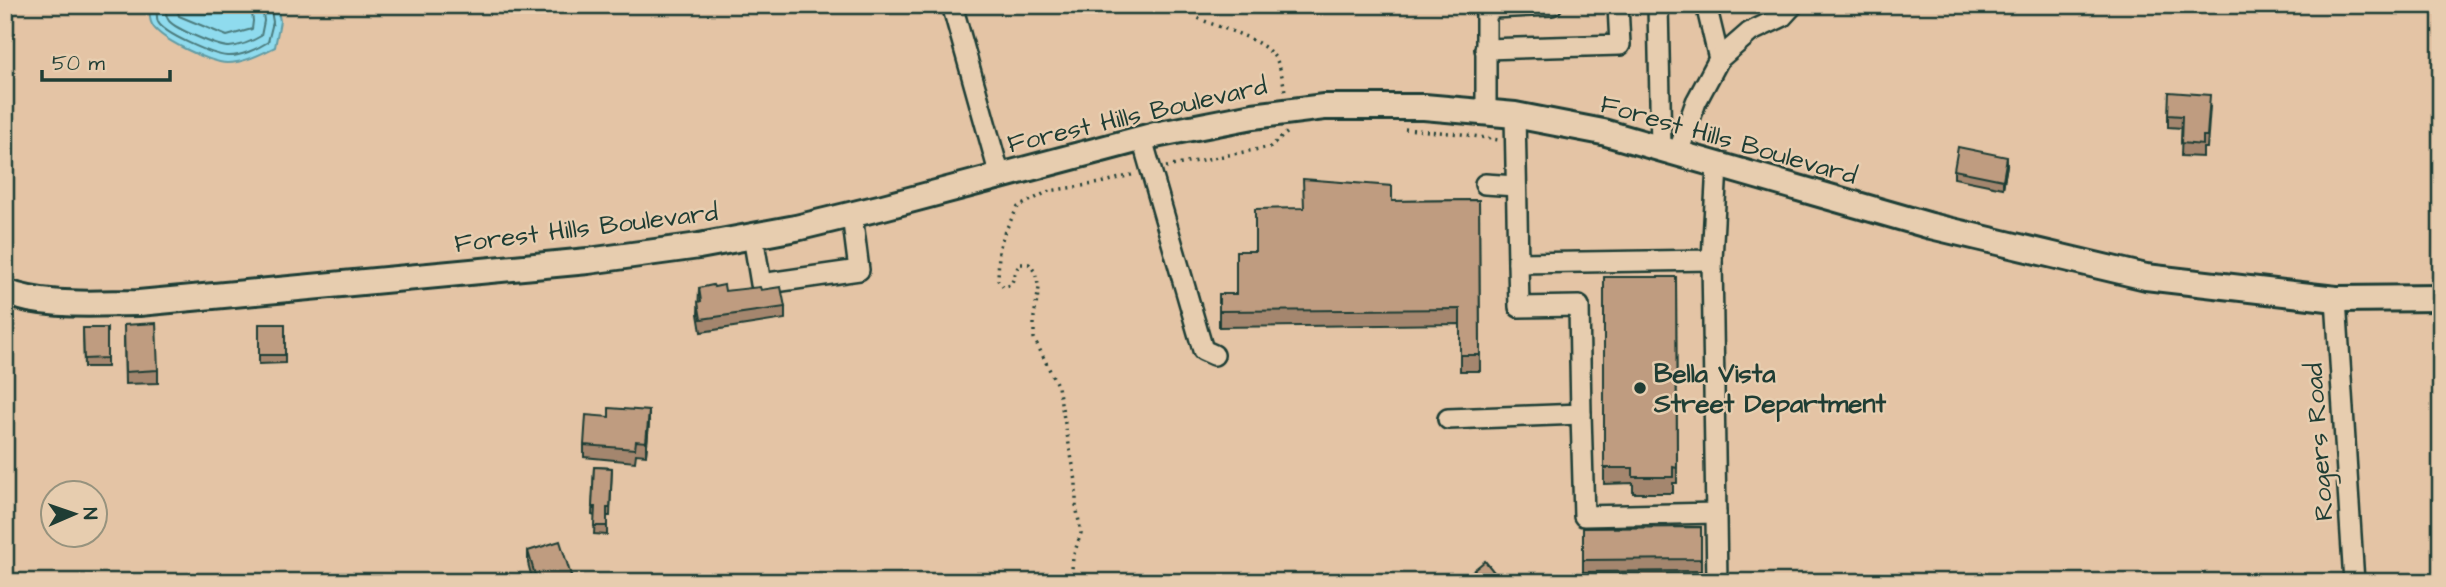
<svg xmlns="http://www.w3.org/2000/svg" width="2446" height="587" font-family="'Architects Daughter',sans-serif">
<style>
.water{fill:#8fdbee;stroke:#629ca4;stroke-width:2}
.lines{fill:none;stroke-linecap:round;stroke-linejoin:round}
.shore{stroke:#4c7c7e;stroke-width:2}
.minor-casing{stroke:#1f3d34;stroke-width:24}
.major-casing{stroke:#1f3d34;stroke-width:30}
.path{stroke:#1f3d34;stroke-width:3.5;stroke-dasharray:2 5;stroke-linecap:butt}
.minor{stroke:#e7cdaf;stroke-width:19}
.major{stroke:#e7cdaf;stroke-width:24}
.wall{fill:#a4866e;stroke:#1f3d34;stroke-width:2}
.shaded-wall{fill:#866d5a;stroke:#1f3d34;stroke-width:2}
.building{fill:#bf9c80;stroke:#1f3d34;stroke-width:2}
.poi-dot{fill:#1f3d34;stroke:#e7cdaf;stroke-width:2.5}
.labels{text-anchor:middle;stroke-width:5;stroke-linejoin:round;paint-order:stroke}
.street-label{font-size:26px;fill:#1f3d34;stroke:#e7cdaf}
.poi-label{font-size:26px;font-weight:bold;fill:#1f3d34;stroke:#e7cdaf;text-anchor:start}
</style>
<rect width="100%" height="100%" fill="#e4c4a5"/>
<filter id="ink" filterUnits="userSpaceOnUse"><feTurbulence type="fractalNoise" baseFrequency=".0143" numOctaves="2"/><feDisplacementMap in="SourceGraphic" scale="14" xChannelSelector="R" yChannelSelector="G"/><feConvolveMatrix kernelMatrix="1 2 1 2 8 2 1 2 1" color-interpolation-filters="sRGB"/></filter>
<g filter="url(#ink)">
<path class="water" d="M 150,5 L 277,5 L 280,21 L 275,47 C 261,54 244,63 227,63 C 211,63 155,38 151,22 C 149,17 150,10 150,5 Z"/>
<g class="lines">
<g class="shore">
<path d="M 157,5 C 157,10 156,17 158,22 C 164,34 213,55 227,56 C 240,57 257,49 268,42 L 273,22 L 270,5"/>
<path d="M 166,5 C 166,11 165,16 169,21 C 176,29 218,47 229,47 C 240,46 251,42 261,36 L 264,21 L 262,5"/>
<polyline points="176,5 179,16 227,36 252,29 253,21 251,5"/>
</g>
<defs>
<g id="minor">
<polyline points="952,5 1000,176"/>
<polyline points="1658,5 1661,148"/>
<polyline points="1706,5 1719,59"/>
<polyline points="1485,49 1620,45 1618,5"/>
<polyline points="1486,113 1486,15 1493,8 1552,5"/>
<polyline points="1515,115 1518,263 1712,260 1717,165"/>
<polyline points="1142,139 1203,350 1214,355"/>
<polyline points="1678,153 1696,102 1719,59 1750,32 1782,17 1793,5"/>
<polyline points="1485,184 1516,186"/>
<polyline points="753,236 761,284 859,270 852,215"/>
<polyline points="1712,260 1717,582"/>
<polyline points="2336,299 2354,582"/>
<polyline points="1581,414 1584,516 1716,513"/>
<polyline points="1448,419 1581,414 1579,306 1519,307 1518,263"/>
</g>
<path id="major" d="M 5,292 C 46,308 95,303 139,303 L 588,261 L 699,246 L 796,228 L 883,207 L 1155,135 L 1253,116 L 1324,107 L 1424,107 L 1515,115 L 1603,132 L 1931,226 L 2146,277 L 2336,299 L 2441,298"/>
</defs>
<use href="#minor" class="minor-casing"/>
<use href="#major" class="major-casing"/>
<g class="path">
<path d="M 1195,5 L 1198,18 C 1220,29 1262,37 1276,59 C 1281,68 1283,81 1285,91"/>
<polyline points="1405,129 1461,134 1498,140"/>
<polyline points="1166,167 1270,147 1288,132"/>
<polyline points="1071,582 1073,557 1081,533 1076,505 1076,481 1058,387 1034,338 1034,317 1039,288 1035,272 1029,264 1019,264 1011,285 1003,287 998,280 999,250 1004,233 1018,207 1049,191 1101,183 1135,174"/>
</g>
<use href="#minor" class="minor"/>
<use href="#major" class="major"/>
</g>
<g class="wall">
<polygon points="2210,107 2207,148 2203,148 2203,157 2181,156 2182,128 2168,127 2168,115"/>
<polygon points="2007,165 2003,188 1954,178 1954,170"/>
<polygon points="1479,200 1480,371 1460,371 1460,324 1219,327 1219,294 1236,294 1303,208 1392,201"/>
<polygon points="1604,277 1676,277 1677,483 1673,483 1673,493 1633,493 1633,483 1604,484"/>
<polygon points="714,287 725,291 761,290 785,307 785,319 701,332 698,314 699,288"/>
<polygon points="259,324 285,324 285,363 259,364"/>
<polygon points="83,328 107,328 107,367 84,367"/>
<polygon points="124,337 158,370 158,383 125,384"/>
<polygon points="649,423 646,455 636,454 635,462 584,457 584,445"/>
<polygon points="594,467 612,468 610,516 607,516 607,535 594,534 595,516 592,515"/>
<polygon points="1701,527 1701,582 1583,572 1583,528"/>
<polygon points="528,551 573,582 533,582 528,563"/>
</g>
<g class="shaded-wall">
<polygon points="2007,157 2007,165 2003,188 2003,180"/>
<polygon points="649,411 649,423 646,455 646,442"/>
</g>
<g class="building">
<polygon points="2169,92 2210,95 2207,136 2203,136 2203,145 2181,143 2182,116 2168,115"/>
<polygon points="1958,147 2007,157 2003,180 1954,170"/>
<polygon points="1303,179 1392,186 1392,201 1479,200 1480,355 1460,355 1460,309 1219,311 1219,294 1236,294 1236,251 1255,251 1255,209 1304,208"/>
<polygon points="1604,277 1676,277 1677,468 1673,467 1673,477 1633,477 1633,468 1604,468"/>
<polygon points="713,285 714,287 724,285 725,291 760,287 761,290 781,287 785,307 701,319 698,302 701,301 699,288"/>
<polygon points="156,323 158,370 125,372 124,325"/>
<rect x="259" y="324" width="26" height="31"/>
<polygon points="83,328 107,328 107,358 84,359"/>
<polygon points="609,408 649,411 646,442 636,441 635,449 584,445 586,415 609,417"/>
<polygon points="594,467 612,468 610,508 607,508 607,526 594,526 595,507 592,507"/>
<polygon points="1701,527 1701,559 1583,560 1583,528"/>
<polygon points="560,541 573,582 537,582 528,551"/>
<polygon points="1485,561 1502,582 1459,582"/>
<polygon points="1701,571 1701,582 1583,582 1583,572"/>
</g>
</g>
<circle class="poi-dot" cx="1640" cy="388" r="7"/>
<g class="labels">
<g class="street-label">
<text transform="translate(1137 114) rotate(-13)" y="9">Forest Hills Boulevard</text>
<text transform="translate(1729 139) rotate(16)" y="9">Forest Hills Boulevard</text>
<text transform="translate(586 227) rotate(-7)" y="9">Forest Hills Boulevard</text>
<text transform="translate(2318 442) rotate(-94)" y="9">Rogers Road</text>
</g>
<g class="poi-label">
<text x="1654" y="382">Bella Vista<tspan x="1654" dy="30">Street Department</tspan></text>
</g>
</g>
<rect width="2446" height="587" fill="none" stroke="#e7cdaf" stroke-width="28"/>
<rect x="14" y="14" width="2418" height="559" fill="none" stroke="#1f3d34" stroke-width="2.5" filter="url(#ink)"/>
<g transform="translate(74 514) rotate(88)"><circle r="33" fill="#e7cdaf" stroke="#97937e" stroke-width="2"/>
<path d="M0-5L12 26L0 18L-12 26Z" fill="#1f3d34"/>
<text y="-10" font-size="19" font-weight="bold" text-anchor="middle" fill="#1f3d34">N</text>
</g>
<path d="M42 70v10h128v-10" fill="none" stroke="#1f3d34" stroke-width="3.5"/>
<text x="52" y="70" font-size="21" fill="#1f3d34" stroke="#e7cdaf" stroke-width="5" paint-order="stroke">50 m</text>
</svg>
